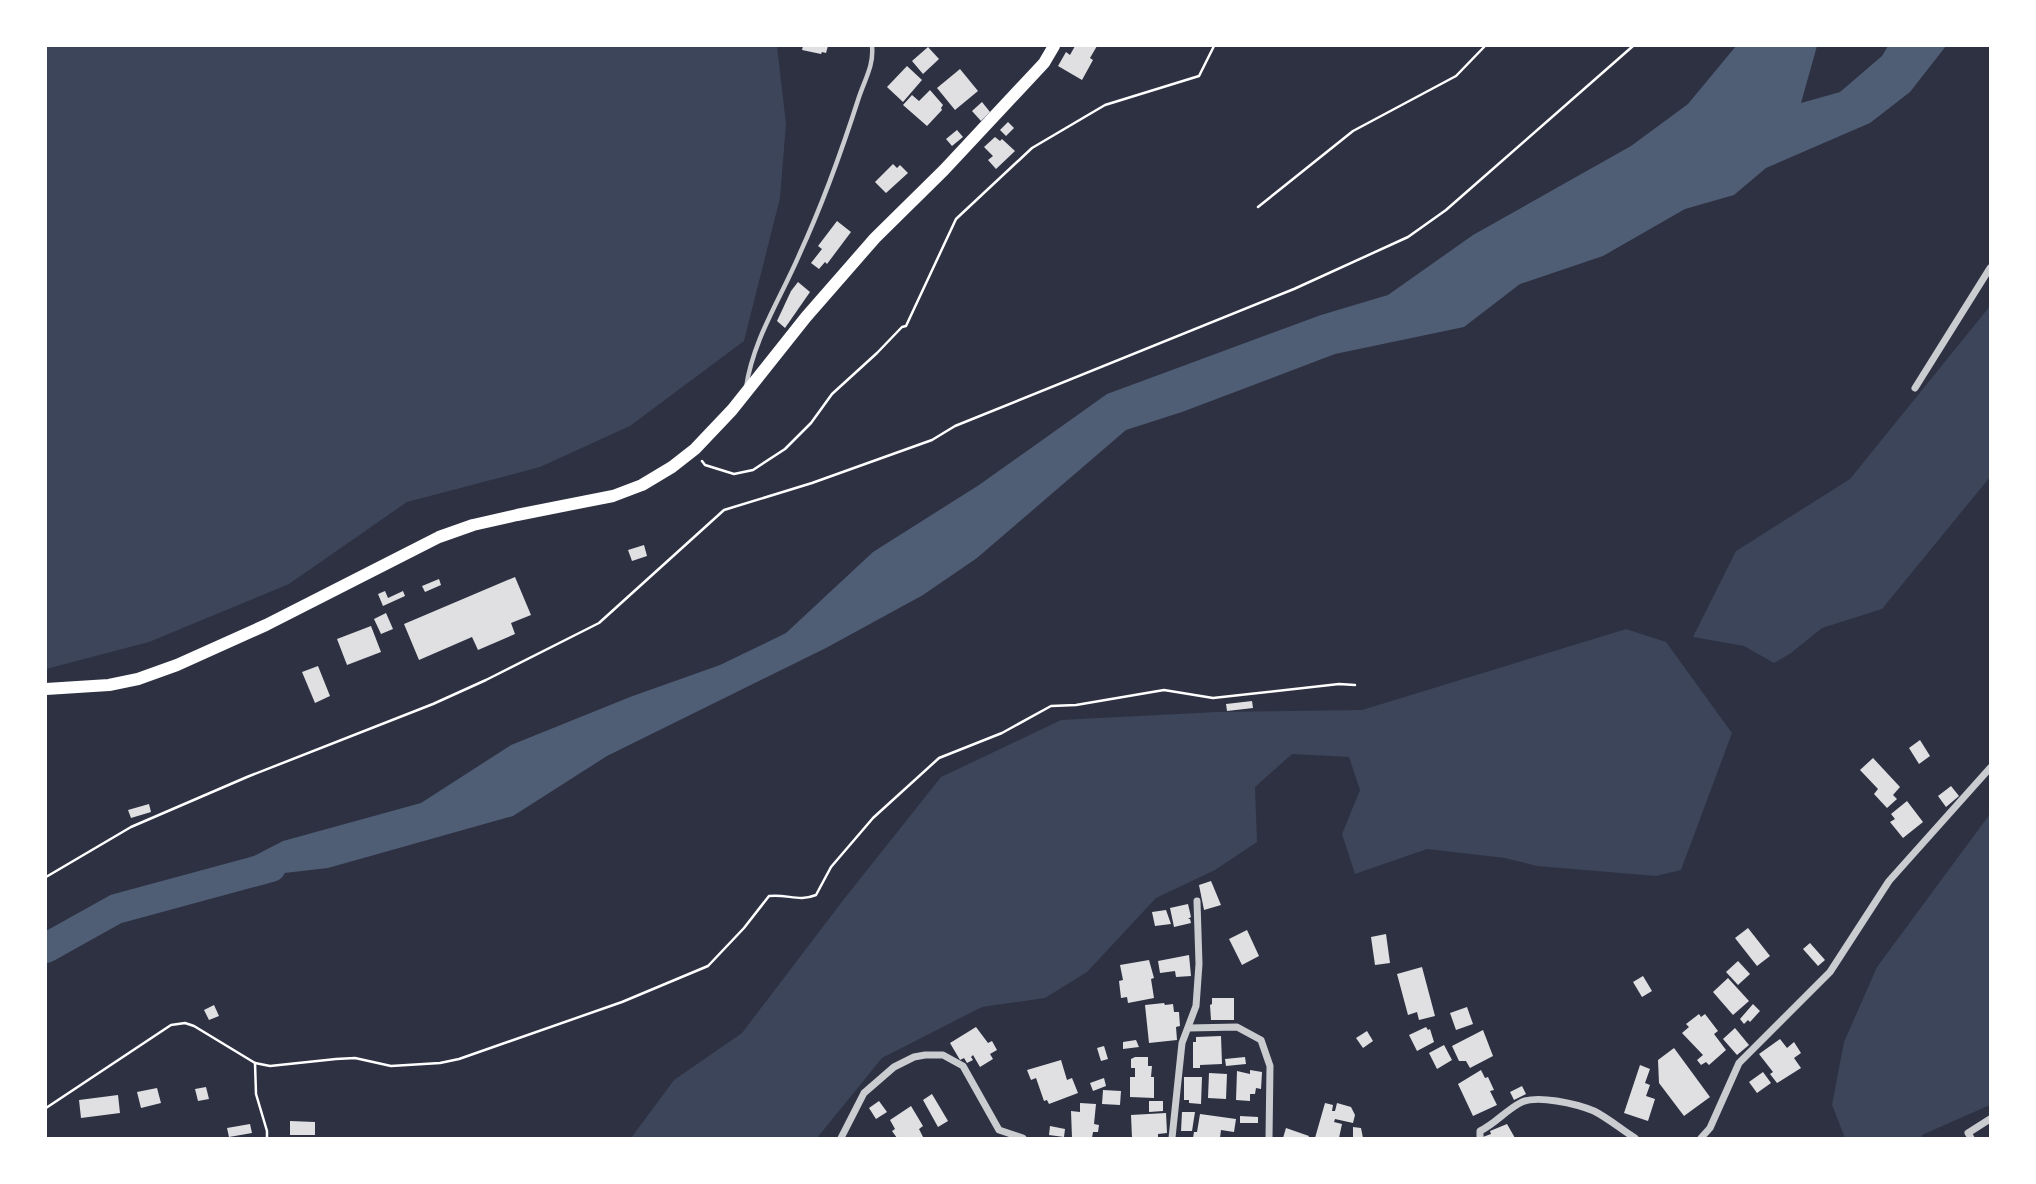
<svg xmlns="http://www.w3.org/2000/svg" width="2036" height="1184" font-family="Signika,sans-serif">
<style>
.green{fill:#3c4559}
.water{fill:#4f5d75}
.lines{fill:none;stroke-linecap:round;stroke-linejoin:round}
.river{stroke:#4f5d75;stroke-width:30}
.building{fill:#e0e0e3}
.path{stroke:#fff;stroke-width:2.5}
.service{stroke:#caccd0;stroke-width:4.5}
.minor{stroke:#caccd0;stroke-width:7}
.secondary{stroke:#fff;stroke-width:12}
</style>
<rect width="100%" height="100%" fill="#2d3142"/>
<g class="green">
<polygon points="46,46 777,46 786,124 780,198 744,341 630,426 540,467 407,502 289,584 149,642 46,669"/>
<polygon points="1990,306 1990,477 1882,609 1822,628 1791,653 1774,663 1744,646 1693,637 1736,551 1850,479"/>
<polygon points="1626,629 1666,642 1732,733 1681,870 1656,876 1537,866 1505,858 1427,849 1355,874 1342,834 1360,790 1349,757 1292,754 1255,787 1257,842 1215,870 1156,898 1087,972 1045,998 982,1007 882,1058 817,1138 631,1138 674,1080 742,1033 844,899 941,777 1061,720 1216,712 1362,710"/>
<polygon points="1990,814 1990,1105 1922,1135 1921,1138 1845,1138 1832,1105 1844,1042 1877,967"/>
</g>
<polygon class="water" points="1736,46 1817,46 1801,103 1840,92 1882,56 1888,46 1946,46 1910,92 1870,123 1766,168 1734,195 1685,209 1603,256 1520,284 1464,327 1335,354 1182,412 1126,430 977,558 923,595 826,648 607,756 513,816 328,868 276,874 237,884 230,881 233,867 283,841 421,803 511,745 630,697 720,665 786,633 873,552 979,485 1107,394 1321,315 1388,295 1473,235 1631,146 1688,104"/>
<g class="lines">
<polyline class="river" points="46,948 116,909 271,867"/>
</g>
<g class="building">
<polygon points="803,46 828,46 826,53 822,52 821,54 802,50"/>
<polygon points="1075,46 1097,46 1090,58 1093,60 1082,80 1058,66 1066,52 1070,55"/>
<polygon points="928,47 939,59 923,74 912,61"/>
<polygon points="907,66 922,80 903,102 887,87"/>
<polygon points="960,69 978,91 955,110 937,88"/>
<polygon points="930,90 943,105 941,108 942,110 927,126 903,105 912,95 919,101"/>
<polygon points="982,102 990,112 981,121 972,111"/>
<polygon points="1008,122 1014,128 1006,136 1000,130"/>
<polygon points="957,130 963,137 952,146 946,139"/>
<polygon points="995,137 1000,141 1002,139 1015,151 996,169 988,160 993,156 984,147"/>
<polygon points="893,164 897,168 900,165 908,173 886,193 875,182"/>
<polygon points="837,221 851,232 827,264 825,262 819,269 811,263 822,249 818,246"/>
<polygon points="798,282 810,292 785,328 777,321 791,291"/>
<polygon points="644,545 647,556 632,561 628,550"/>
<polygon points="515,577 531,615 511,623 515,634 478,650 472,637 419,660 404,624"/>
<polygon points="439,579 441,585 425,592 422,586"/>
<polygon points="385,591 388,598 403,591 405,596 383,606 378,594"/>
<polygon points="386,613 393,629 381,634 374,619"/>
<polygon points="371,626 381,652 347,665 337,639"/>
<polygon points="318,666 330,696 315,703 302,672"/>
<polygon points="1252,701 1253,708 1227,711 1226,704"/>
<polygon points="1920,740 1930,756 1919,764 1909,748"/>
<polygon points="1873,758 1900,787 1893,795 1897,799 1887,808 1874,794 1878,789 1860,770"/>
<polygon points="1951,786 1959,796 1946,807 1938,796"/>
<polygon points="1907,801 1923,822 1903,838 1890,822 1895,819 1891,814"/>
<polygon points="149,804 151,812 131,818 128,810"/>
<polygon points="1211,881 1221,905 1204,910 1199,885"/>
<polygon points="1188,904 1191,917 1188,919 1190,919 1191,923 1174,927 1170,908"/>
<polygon points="1166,910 1171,924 1155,926 1152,912"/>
<polygon points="1748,928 1770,956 1757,966 1735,938"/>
<polygon points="1247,930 1259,956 1242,965 1229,939"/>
<polygon points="1386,934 1390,963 1375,965 1371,937"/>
<polygon points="1810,943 1825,960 1818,966 1803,949"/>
<polygon points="1189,955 1191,976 1176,977 1175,971 1160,973 1158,961"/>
<polygon points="1149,960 1154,978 1151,979 1154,998 1128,1003 1127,997 1121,998 1119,981 1123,980 1120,965"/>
<polygon points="1738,961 1750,974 1738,985 1726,972"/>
<polygon points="1422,967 1435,1016 1419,1020 1417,1012 1408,1015 1397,974"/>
<polygon points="1643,976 1652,991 1642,997 1633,982"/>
<polygon points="1728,978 1749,1001 1733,1015 1713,992"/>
<polygon points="1212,998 1234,998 1234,1020 1211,1020 1210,1005 1212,1004"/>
<polygon points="1164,1003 1165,1005 1173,1004 1174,1012 1179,1012 1180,1026 1176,1027 1177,1040 1149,1043 1145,1005"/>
<polygon points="1753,1004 1760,1011 1750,1022 1748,1020 1744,1024 1740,1019"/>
<polygon points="214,1005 219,1016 209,1020 204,1010"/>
<polygon points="1467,1007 1473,1024 1456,1030 1450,1013"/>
<polygon points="1699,1014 1701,1017 1705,1014 1718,1031 1714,1034 1726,1050 1709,1065 1706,1062 1701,1065 1697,1060 1703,1055 1682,1033 1689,1027 1686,1024"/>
<polygon points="976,1027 988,1043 992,1041 997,1050 990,1054 993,1059 980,1067 973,1055 971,1057 973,1060 967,1063 964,1058 960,1060 950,1043"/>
<polygon points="1426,1027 1428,1030 1430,1029 1434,1042 1417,1051 1409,1035"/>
<polygon points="1735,1028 1749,1045 1737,1055 1723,1039"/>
<polygon points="1483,1030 1493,1056 1470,1068 1466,1061 1459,1061 1452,1046"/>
<polygon points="1367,1031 1373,1041 1363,1048 1356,1038"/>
<polygon points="1221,1036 1222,1064 1200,1065 1200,1068 1193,1068 1193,1042 1196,1042 1196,1037"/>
<polygon points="1780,1039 1787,1048 1794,1042 1801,1053 1794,1058 1801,1068 1777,1083 1770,1074 1773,1072 1759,1054"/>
<polygon points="1136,1040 1139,1047 1123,1049 1123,1042"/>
<polygon points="1444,1045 1452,1060 1437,1069 1429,1053"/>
<polygon points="1104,1046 1108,1059 1101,1061 1097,1048"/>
<polygon points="1674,1048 1710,1097 1684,1116 1659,1083 1658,1060"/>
<polygon points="1135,1057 1148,1057 1148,1066 1152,1066 1151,1077 1154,1077 1154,1098 1130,1097 1130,1077 1135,1077 1135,1068 1131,1068 1131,1059"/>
<polygon points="1245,1057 1246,1064 1226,1066 1225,1059"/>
<polygon points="1061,1060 1067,1080 1072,1078 1078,1093 1049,1104 1047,1100 1044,1101 1036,1078 1031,1080 1027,1070"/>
<polygon points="1640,1065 1650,1069 1645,1083 1650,1085 1646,1096 1655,1099 1648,1121 1624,1113"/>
<polygon points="1250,1070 1262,1072 1261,1089 1256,1088 1255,1094 1250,1094 1250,1101 1236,1100 1237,1071 1250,1074"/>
<polygon points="1481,1070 1485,1078 1488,1077 1494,1090 1490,1091 1497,1105 1473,1116 1458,1084"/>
<polygon points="1763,1072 1771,1083 1757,1093 1749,1082"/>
<polygon points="1209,1073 1227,1074 1226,1099 1208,1098"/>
<polygon points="1184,1077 1202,1077 1201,1104 1189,1103 1189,1100 1184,1100"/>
<polygon points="1104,1078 1106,1086 1093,1091 1090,1083"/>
<polygon points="1522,1086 1526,1094 1514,1100 1510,1092"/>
<polygon points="206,1087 209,1099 198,1101 195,1089"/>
<polygon points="157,1088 161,1103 141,1108 137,1092"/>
<polygon points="1103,1090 1121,1091 1120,1105 1102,1104"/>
<polygon points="932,1094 948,1121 938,1127 923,1100"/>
<polygon points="118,1095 120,1113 81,1118 79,1100"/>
<polygon points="879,1101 887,1112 876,1119 869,1108"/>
<polygon points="1149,1101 1163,1101 1163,1111 1149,1112"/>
<polygon points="1080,1103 1096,1104 1094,1124 1099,1125 1098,1132 1093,1132 1092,1138 1072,1138 1071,1111 1080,1112"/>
<polygon points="1325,1103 1333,1105 1332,1111 1335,1111 1337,1103 1351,1107 1355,1115 1353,1123 1335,1119 1334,1122 1342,1124 1339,1138 1315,1138"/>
<polygon points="911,1106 923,1126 919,1129 923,1137 897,1138 892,1131 895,1129 890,1120"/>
<polygon points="1182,1112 1195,1112 1192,1131 1181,1131"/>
<polygon points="1166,1113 1167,1133 1158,1134 1158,1138 1132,1138 1131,1115"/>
<polygon points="1200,1114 1236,1119 1234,1132 1221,1130 1220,1138 1193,1138 1194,1132 1197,1132"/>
<polygon points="1240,1116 1258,1117 1258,1123 1240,1123"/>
<polygon points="290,1121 315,1122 315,1135 290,1135"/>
<polygon points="250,1124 252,1133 229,1137 227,1128"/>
<polygon points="1507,1124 1515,1138 1480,1138 1491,1134 1490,1131"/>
<polygon points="1050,1126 1065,1129 1064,1137 1049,1135"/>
<polygon points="1353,1127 1361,1128 1363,1138 1353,1138"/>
<polygon points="1286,1128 1309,1136 1308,1138 1283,1138"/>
</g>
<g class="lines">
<g class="path">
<polyline points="1258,207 1353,131 1456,76 1485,46"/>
<polyline points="702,461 705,465 734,474 753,470 785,449 811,423 832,394 877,353 902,327 906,326 956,219 1032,148 1105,105 1199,76 1214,46"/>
<polyline points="46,877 131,827 247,777 433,704 486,680 599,623 724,510 812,483 932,440 955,426 1294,289 1408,237 1446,210 1633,46"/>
<polyline points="255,1063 256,1094 267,1131 267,1138"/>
<path d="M 46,1108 L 171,1025 L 185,1023 L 194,1026 L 255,1063 L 270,1066 L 336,1059 L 355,1058 L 391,1066 L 440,1063 L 459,1059 L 622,1002 L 708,966 L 744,928 L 769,896 C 788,894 799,902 816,895 L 831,867 L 873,818 L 939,758 L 1002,733 L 1051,706 L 1076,705 L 1164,690 L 1213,698 L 1339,684 L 1355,685"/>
</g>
<path class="service" d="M 746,388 C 753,339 781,298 800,253 C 823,203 842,150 859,97 C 865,79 874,65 872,46"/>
<g class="minor">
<polyline points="1915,388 1990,268"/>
<polyline points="1189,1028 1237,1027 1261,1040 1270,1066 1269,1138"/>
<polyline points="841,1138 864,1093 894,1067 914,1057 925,1055 943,1055 963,1066 999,1130 1023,1138"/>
<polyline points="1172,1138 1182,1043 1196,1006 1199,964 1197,901"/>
<path d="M 1480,1138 L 1480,1131 C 1495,1124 1505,1111 1520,1103 C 1536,1094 1577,1104 1594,1111 C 1608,1118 1622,1130 1635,1138"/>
<polyline points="1701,1138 1710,1128 1739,1063 1830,972 1889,881 1990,768"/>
<polyline points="1971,1138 1968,1133 1990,1119"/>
</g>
<polyline class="secondary" points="46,689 109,685 138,679 177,665 266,625 439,537 473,525 517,515 613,496 642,485 672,467 695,449 732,410 806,317 875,238 944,170 1044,63 1054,46"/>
</g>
<rect width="2036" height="1184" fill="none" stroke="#ffffff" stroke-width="94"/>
</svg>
